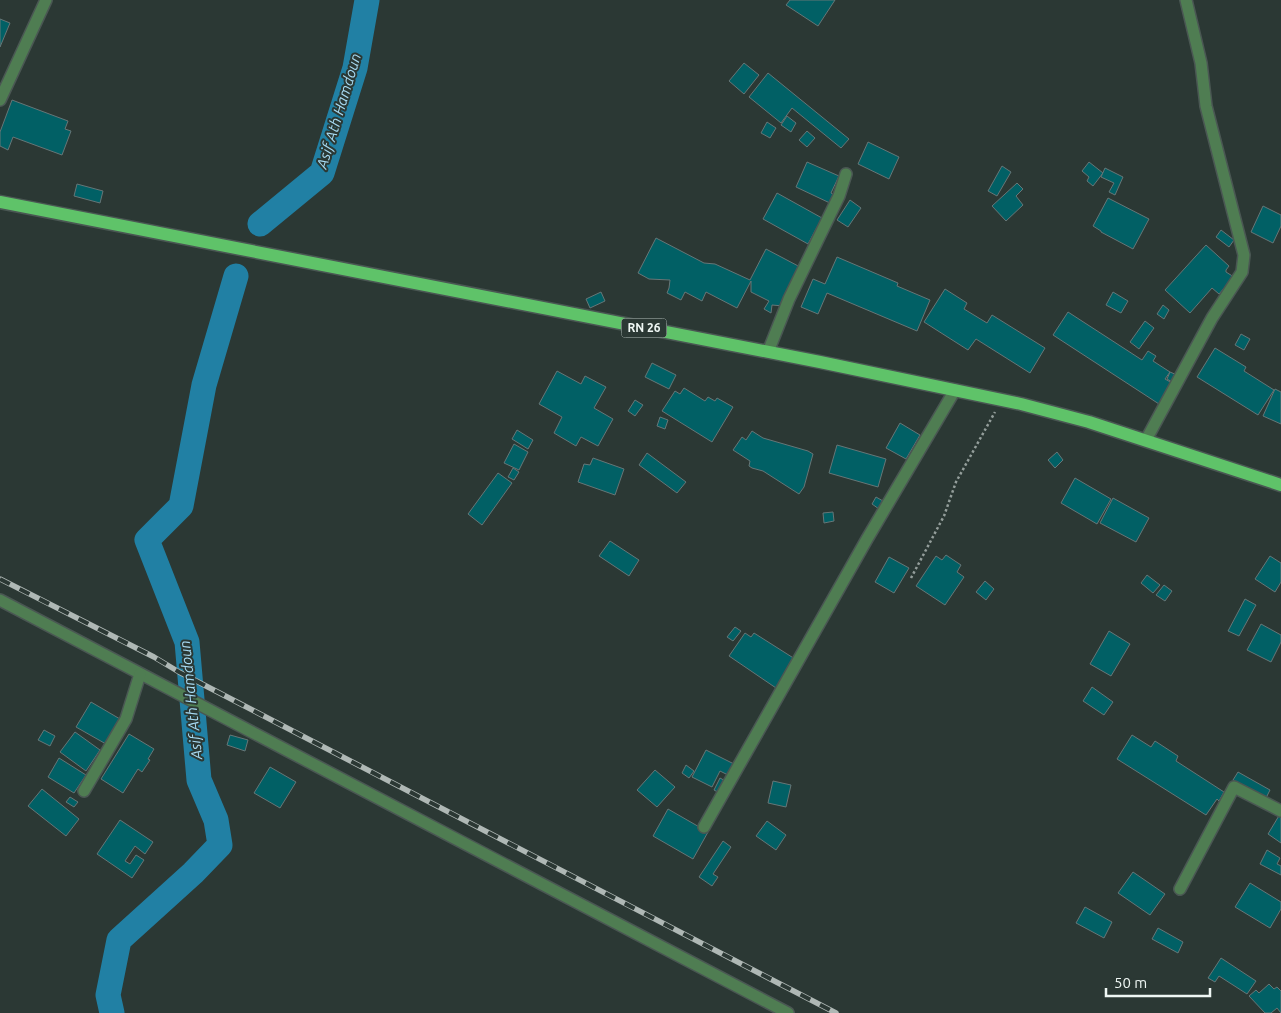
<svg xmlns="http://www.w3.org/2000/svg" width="1281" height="1013" font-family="Ubuntu,sans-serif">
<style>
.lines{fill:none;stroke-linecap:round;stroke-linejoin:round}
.river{stroke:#2180a4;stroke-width:25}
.building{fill:#016065;stroke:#667677}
.minor-casing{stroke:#4a5753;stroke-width:14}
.primary-casing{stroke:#4a5753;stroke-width:15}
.path{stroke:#949e9b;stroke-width:2.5;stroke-dasharray:2.5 2.5;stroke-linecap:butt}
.minor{stroke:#4f7d52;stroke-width:11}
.primary{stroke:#5fc369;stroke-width:12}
.rail-casing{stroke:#afb8b5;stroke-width:5.5}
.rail{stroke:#2b3834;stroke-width:4;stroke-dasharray:11;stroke-linecap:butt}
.labels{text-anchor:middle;stroke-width:4;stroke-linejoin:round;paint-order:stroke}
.shield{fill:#2b3834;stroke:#b4beba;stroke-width:1}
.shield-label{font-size:12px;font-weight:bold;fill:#eff7f4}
.water-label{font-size:15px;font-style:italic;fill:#a7daf2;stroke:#2b3834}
</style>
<rect width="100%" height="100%" fill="#2b3834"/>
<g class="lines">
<g class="river">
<polyline points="260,224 322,173 355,68 367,0"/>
<polyline points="112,1013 108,995 119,940 193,873 220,845 216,820 199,780 187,642 147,540 181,506 204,385 236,276"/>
</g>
</g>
<g class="building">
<polygon points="790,0 835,0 818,26 786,5"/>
<polygon points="0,19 10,23 0,47"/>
<polygon points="744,63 759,75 744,94 729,81"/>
<polygon points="768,73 849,139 841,148 792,108 781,123 749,97"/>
<polygon points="12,100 68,121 65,129 71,131 62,155 13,137 8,150 0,146 0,132"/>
<polygon points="787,116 796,123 791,132 781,125"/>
<polygon points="767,122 776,128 770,138 761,133"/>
<polygon points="807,131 815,138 807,147 799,140"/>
<polygon points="868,142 899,157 889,179 858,164"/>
<polygon points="807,162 839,176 831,193 836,196 832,204 796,187"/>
<polygon points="1089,162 1103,173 1093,186 1087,181 1089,177 1082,171"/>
<polygon points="1002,166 1011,172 997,196 988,191"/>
<polygon points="1105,168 1123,177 1115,195 1109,192 1114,183 1101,177"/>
<polygon points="1017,183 1023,189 1016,196 1023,205 1006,221 992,206"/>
<polygon points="77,184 103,191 100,203 74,196"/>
<polygon points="777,193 822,218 808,244 763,219"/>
<polygon points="1108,198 1149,219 1133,249 1101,232 1101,231 1093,226"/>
<polygon points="850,200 861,208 848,227 837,220"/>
<polygon points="1263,206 1281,215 1281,226 1273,243 1251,232"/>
<polygon points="1221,230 1234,240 1229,247 1216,237"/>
<polygon points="656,238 704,263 715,264 750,280 766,249 802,268 783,306 772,305 771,313 764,309 769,301 751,292 751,281 737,308 706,292 702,301 685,292 681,300 667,293 669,288 670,280 649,279 638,273"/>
<polygon points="1206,245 1229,266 1226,270 1226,272 1234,277 1219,294 1212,288 1190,313 1165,290"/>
<polygon points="837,257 898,283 897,286 930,300 917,331 827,293 818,314 801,307 813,279 825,284"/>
<polygon points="945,289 967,303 964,309 987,323 992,315 1045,348 1030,373 976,339 968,350 924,322"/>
<polygon points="601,292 605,301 590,308 586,299"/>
<polygon points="1113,292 1128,301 1121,313 1106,305"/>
<polygon points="1163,305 1169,310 1164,319 1157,314"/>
<polygon points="1068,312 1142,360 1148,351 1156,356 1153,361 1170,372 1165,379 1172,383 1159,404 1053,335"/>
<polygon points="1145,321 1154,328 1139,349 1130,342"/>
<polygon points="1241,334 1250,339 1244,350 1235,345"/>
<polygon points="1215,348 1246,367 1244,371 1274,390 1258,415 1197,377"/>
<polygon points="652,363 676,375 669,389 645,377"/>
<polygon points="557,371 581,384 585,376 606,387 594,408 613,419 598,446 581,437 576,446 554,433 562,417 539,404"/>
<polygon points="1170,372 1177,375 1174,383 1167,379"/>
<polygon points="684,388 705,401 708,397 715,401 717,398 733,407 712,442 662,411 675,391 680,394"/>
<polygon points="1275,389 1281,392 1281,424 1263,416"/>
<polygon points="635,400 643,405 635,416 628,411"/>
<polygon points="660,417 668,420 665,429 657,426"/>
<polygon points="900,423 920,435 906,459 886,448"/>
<polygon points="517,430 533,440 528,449 512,439"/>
<polygon points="752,431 763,438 808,451 813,454 804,487 799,494 763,471 752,468 749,466 750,461 733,450 742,437 746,440"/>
<polygon points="514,444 528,452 519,470 504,463"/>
<polygon points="837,445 886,459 878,487 829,473"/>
<polygon points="1057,452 1063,460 1055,468 1048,460"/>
<polygon points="647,453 686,482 677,493 639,465"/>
<polygon points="593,458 624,469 615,495 578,482 584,464 590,465"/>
<polygon points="513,468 519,472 514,480 508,477"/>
<polygon points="498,473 512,483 482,525 468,514"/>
<polygon points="1075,478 1111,499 1097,524 1061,503"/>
<polygon points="876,497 883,501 879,509 872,504"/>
<polygon points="1113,498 1149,518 1136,542 1100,523"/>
<polygon points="833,512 834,521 824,523 823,513"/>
<polygon points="610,541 639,560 629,576 599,556"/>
<polygon points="946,555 961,565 957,572 964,577 945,605 916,586 936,556 942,560"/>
<polygon points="1270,556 1281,563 1281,582 1275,592 1255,579"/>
<polygon points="889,557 909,568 894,593 875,582"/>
<polygon points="1147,575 1160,585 1153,593 1141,583"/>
<polygon points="985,581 994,589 986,600 976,592"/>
<polygon points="1164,585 1172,591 1165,601 1156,595"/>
<polygon points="1245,599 1256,605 1239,636 1228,631"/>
<polygon points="1261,624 1281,635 1281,642 1271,662 1247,650"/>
<polygon points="735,627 741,631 733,641 727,637"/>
<polygon points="1109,631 1130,644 1111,676 1090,664"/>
<polygon points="745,633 751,637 754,633 795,659 776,688 729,656"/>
<polygon points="1092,687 1113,702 1104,715 1083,701"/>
<polygon points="91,702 120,719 106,744 76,727"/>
<polygon points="44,730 55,736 50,746 38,740"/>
<polygon points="75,732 100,750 86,771 60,752"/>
<polygon points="129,734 154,749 148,759 150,760 142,772 138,769 123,793 101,779"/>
<polygon points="230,735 248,740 245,751 227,745"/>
<polygon points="1132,735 1151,747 1155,741 1178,756 1176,761 1224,792 1219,801 1217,799 1206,815 1117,759"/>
<polygon points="706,750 734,764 728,775 720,771 712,787 692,777"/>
<polygon points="59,758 86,775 74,793 48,777"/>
<polygon points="686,765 694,771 689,778 682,773"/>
<polygon points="270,767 296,782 280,808 254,793"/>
<polygon points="655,770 675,787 657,807 637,790"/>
<polygon points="1238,772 1270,790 1266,798 1233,780"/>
<polygon points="720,778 729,783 723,795 714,790"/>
<polygon points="773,781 791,785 786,807 768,803"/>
<polygon points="42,789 79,819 66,836 28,806"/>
<polygon points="70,797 78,802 74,807 66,802"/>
<polygon points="668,809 708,832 693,859 653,836"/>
<polygon points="1280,814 1281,814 1281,843 1268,834"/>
<polygon points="120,820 153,842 145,854 135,846 125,861 130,864 136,855 144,860 132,878 97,854"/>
<polygon points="767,821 786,835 776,850 756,836"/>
<polygon points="723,841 731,847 713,874 718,877 712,886 699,877"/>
<polygon points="1267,850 1280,858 1277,864 1281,866 1281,875 1260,864"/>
<polygon points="1133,872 1165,894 1150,915 1118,893"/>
<polygon points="1250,883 1281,902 1281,909 1270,928 1235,907"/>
<polygon points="1085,907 1112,922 1104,938 1076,923"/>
<polygon points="1158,928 1183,942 1178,953 1152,939"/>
<polygon points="1221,958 1256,981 1247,994 1219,976 1215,982 1208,978"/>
<polygon points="1269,984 1274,989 1277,987 1281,991 1281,1013 1277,1008 1271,1013 1265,1013 1249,996 1256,990 1259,993"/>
</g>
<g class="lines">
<defs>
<g id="minor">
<polyline points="0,100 46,0"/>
<polyline points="768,352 789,299 839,196 846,174"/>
<polyline points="1146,440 1212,318 1242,272 1244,255 1206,106 1201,63 1186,0"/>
<polyline points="0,600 788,1013"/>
<polyline points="84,791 126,719 140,674"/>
<polyline points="704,827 867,539 955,390"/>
<polyline points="1180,889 1234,787 1281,811"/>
</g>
<polyline id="primary" points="0,202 820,362 1021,404 1089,422 1281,485"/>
</defs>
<use href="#minor" class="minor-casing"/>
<use href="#primary" class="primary-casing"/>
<polyline class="path" points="911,578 944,516 956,482 995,412"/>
<use href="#minor" class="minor"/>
<use href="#primary" class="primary"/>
<defs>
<polyline id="rail" points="0,579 154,657 179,672 836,1013"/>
</defs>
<use href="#rail" class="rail-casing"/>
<use href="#rail" class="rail"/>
</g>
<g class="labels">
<rect class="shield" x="621.5" y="318.5" width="45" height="19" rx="4"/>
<g class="shield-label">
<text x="644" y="332">RN 26</text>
</g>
<g class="water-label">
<text transform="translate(339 111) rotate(-73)" y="5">Asif Ath Hamdoun</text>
<text transform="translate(191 700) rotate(-96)" y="5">Asif Ath Hamdoun</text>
</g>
</g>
<path d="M1106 988v8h104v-8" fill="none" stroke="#eff7f4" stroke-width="2.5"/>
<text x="1114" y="988" font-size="15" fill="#eff7f4" stroke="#2b3834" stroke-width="4" paint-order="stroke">50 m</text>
</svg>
